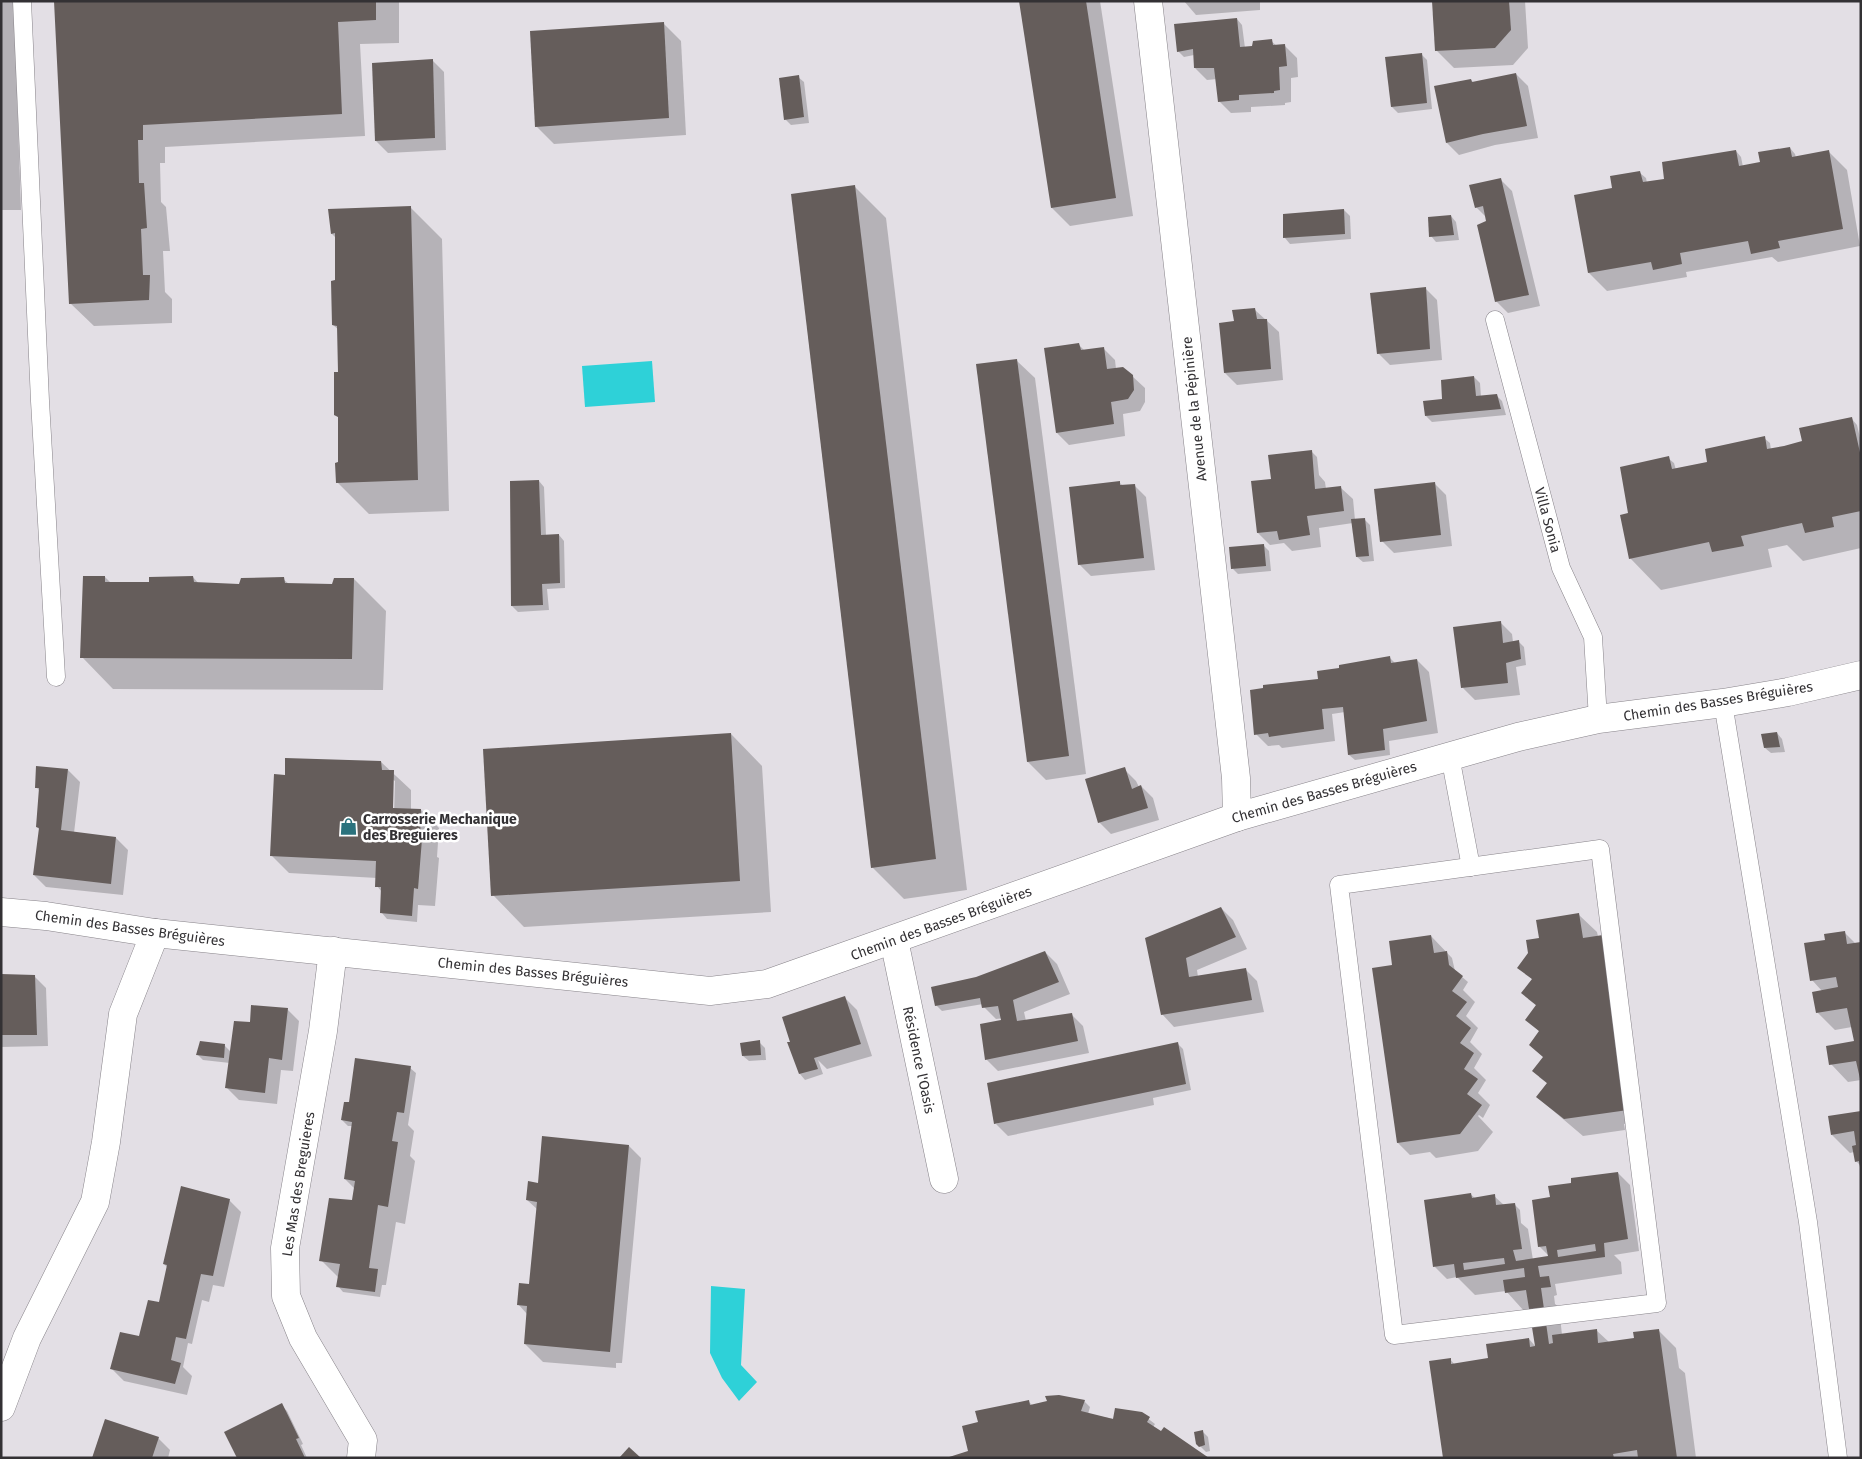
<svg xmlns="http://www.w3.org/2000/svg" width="1862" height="1459" font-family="'Fira Sans',sans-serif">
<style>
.water{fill:#2ed1d8}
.shadow{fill:#0003;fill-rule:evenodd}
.building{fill:#655d5b;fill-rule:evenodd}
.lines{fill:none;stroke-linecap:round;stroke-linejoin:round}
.lane-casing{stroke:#878389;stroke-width:19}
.street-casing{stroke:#878389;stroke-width:29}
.lane{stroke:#fff;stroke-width:18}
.street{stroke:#fff;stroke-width:28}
.labels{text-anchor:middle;stroke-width:5;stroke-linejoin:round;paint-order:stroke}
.street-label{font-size:14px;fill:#333134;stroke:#fff}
.poi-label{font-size:14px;font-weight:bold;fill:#333134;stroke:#fff;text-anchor:start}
</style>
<rect width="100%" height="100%" fill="#e3dfe5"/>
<g class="water">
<polygon points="652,361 655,402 585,407 582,366"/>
<polygon points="711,1286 745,1289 741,1365 757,1382 739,1401 722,1378 710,1353"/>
</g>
<g class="shadow">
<polygon points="1,1 14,1 21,210 1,210"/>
<polygon points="55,1 399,1 399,43 360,44 365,136 165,147 165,163 160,163 161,202 166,207 170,251 163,251 165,292 172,299 172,323 94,326 70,303"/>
<polygon points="1020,1 1100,1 1133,216 1070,226 1052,208"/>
<polygon points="1184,1 1260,1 1260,10 1196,15"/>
<polygon points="1433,1 1525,1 1528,48 1513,65 1454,68 1436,50"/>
<polygon points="1237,19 1242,25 1245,48 1253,47 1271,41 1277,46 1285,46 1297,58 1298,77 1291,78 1291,102 1285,103 1285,105 1251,107 1251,112 1231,113 1219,101 1217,79 1207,80 1195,68 1194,55 1184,57 1178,51"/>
<polygon points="663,23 681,41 686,135 554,144 536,126"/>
<polygon points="1421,54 1427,60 1432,109 1398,113 1392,107 1387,58"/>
<polygon points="432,60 444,72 446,150 388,153 376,141"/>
<polygon points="1516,74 1528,86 1538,138 1495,145 1459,155 1447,143 1471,80 1474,83"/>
<polygon points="798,77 804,82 809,123 791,125 785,119"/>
<polygon points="1790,148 1795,154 1796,158 1829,152 1847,170 1860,246 1778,262 1772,257 1686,272 1687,277 1607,291 1589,273 1576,196 1615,189 1640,173 1646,178 1647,183 1666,180 1736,151 1741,157 1743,167 1763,163"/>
<polygon points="1500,179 1512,191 1540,306 1508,313 1496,301 1488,222 1487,218 1476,207"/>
<polygon points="855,187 886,218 967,890 904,899 872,867"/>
<polygon points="411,208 442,239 449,511 369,514 337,482 339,463 340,419 336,415 339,373 339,330 333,325 336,282 336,238 332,234 329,210"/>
<polygon points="1344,210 1350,216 1351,239 1290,244 1285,238 1284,215"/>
<polygon points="1451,216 1456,222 1459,240 1436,242 1431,236"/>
<polygon points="1425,288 1437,300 1442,360 1390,365 1378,353"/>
<polygon points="1255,310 1279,332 1283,380 1237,385 1225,373 1235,322"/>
<polygon points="1079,345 1085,351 1103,348 1115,360 1116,369 1132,376 1145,388 1145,402 1140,411 1123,414 1125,436 1069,445 1057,433"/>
<polygon points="1017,361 1035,378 1086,774 1046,780 1028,762 978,365"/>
<polygon points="1474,377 1480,383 1481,397 1496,395 1502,401 1506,415 1432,422 1426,416"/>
<polygon points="1852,419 1857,425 1861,442 1861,548 1803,561 1787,545 1768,549 1772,567 1661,590 1630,558 1630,514 1668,458 1674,463 1676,470 1708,463 1764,438 1770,443 1771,450 1804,442"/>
<polygon points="1311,451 1317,457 1319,475 1325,482 1326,489 1341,488 1353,499 1355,520 1364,519 1370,525 1374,561 1363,562 1357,557 1353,523 1319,528 1321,547 1292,551 1284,543 1270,545 1258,533 1272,480"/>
<polygon points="539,481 544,487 546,536 559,535 564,541 565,588 547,589 549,610 518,612 512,606"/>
<polygon points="1119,482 1123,486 1134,485 1146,497 1155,570 1091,576 1079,564"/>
<polygon points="1434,483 1446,495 1452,546 1394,553 1382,541"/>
<polygon points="1263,545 1269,551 1271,571 1238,574 1233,569"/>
<polygon points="105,577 111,583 151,583 193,577 199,584 240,585 283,579 289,584 334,585 354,579 386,611 383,690 113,689 82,657"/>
<polygon points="1500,622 1512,634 1513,642 1518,641 1524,647 1526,665 1516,667 1520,695 1475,700 1463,688"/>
<polygon points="1389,657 1395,663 1417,660 1429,672 1438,733 1389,741 1390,755 1355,760 1349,755 1345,712 1332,714 1335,741 1282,748 1279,745 1268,746 1256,734 1319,680 1338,669"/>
<polygon points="1777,733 1782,739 1785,752 1771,753 1765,748"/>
<polygon points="731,734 762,766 771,912 524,927 493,895"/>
<path d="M 381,762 L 411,790 L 411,810 L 421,810 L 439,828 L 437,857 L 439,858 L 435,906 L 418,905 L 417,922 L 387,919 L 382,913 L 382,892 L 377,886 L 377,878 L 289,873 L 271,855 L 286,776 ZM 392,779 L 395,781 L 394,815 L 391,815 Z"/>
<polygon points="1124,769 1136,781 1139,787 1141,786 1153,798 1159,820 1111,834 1099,822"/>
<polygon points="68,770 80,782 74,833 116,838 128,850 123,895 46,887 34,875 40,830 37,827 40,791 36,787"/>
<polygon points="1221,908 1233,920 1247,949 1197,970 1198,977 1245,969 1257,981 1264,1012 1174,1027 1162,1014 1146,939"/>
<polygon points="1579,915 1597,932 1639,1122 1624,1124 1625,1130 1583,1136 1537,1097 1548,1084 1539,1077 1544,1057 1540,1032 1536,1028 1537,1006 1528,999 1533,980 1530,977 1540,939"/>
<polygon points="1844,932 1856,944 1861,1080 1848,1082 1831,1064 1855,1042 1852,1027 1835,1030 1817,1012 1822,991 1812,980 1826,941"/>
<polygon points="1431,936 1452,958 1455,971 1468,982 1463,990 1475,1002 1466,1016 1478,1028 1470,1042 1482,1054 1474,1068 1486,1080 1478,1093 1490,1105 1483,1118 1479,1115 1478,1116 1493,1132 1478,1151 1436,1158 1430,1152 1410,1155 1398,1143 1394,967"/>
<polygon points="1045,952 1057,964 1070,994 1024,1012 1026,1021 1071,1014 1083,1026 1089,1053 998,1071 986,1059 1005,1018 996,1019 984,1007 983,1004 942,1011 936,1005"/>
<polygon points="1,976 34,976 46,988 48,1046 1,1047"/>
<polygon points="845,998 857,1010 872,1056 827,1069 818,1060 823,1074 805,1080 800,1074 792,1042"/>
<polygon points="287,1009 299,1021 293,1071 281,1070 277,1104 239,1100 227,1088 230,1063 203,1060 197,1054 225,1046 231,1052 251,1024"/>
<polygon points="759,1042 765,1048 766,1060 749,1061 743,1056"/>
<polygon points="1177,1043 1183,1049 1191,1090 1153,1098 1154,1105 1008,1136 996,1124"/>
<polygon points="410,1068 416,1073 408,1125 414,1131 410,1156 415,1161 405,1224 396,1222 386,1285 382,1285 380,1297 343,1292 338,1286 339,1278 321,1260 353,1202 355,1189 345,1179 353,1126 348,1126 342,1120 353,1105"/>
<polygon points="1861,1112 1861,1166 1856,1161 1854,1152 1850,1153 1832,1135"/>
<polygon points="629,1146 641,1158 622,1363 616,1363 616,1368 543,1362 525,1344 527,1314 518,1304 531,1286 537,1209 527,1200 539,1184"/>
<polygon points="1618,1173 1630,1185 1639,1251 1614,1255 1621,1262 1622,1274 1555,1284 1557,1295 1554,1296 1555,1304 1559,1307 1562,1335 1596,1330 1609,1342 1635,1339 1658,1330 1676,1348 1679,1368 1685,1373 1696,1458 1444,1458 1450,1359 1455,1365 1489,1360 1529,1339 1536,1347 1530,1310 1524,1311 1506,1291 1475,1295 1457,1277 1447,1279 1435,1267 1470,1194 1475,1198 1494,1196 1504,1205 1514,1204 1520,1210 1521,1223 1528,1229 1533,1260 1550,1257 1539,1246 1549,1199 1573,1184"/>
<polygon points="229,1200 241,1212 224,1287 213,1285 209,1302 202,1300 192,1344 188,1343 183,1367 192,1376 187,1395 124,1381 112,1369 140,1338 163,1305 168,1268 164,1264"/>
<polygon points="1028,1401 1032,1405 1084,1401 1090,1407 1088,1414 1114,1419 1142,1414 1155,1424 1153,1427 969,1452 981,1423"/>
<polygon points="281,1405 287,1411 303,1444 301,1445 307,1458 238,1458"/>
<polygon points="1202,1431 1208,1437 1210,1451 1206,1452 1197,1443"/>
<polygon points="158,1438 170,1450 168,1458 93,1458"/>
</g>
<g class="building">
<polygon points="54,1 376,1 376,20 338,22 342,114 143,125 143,140 138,140 139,183 144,183 147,228 141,229 143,275 150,275 149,300 69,304"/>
<polygon points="1019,1 1086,1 1116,198 1051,208"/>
<polygon points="1432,1 1509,1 1511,30 1495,48 1435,51"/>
<polygon points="1237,18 1240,47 1252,46 1253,41 1272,39 1273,45 1285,44 1287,66 1279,67 1280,90 1274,91 1274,93 1239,95 1239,100 1218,102 1214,68 1194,68 1193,49 1177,52 1174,24"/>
<polygon points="664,22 669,118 535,127 530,31"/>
<polygon points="1422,53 1427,103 1391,107 1385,57"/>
<polygon points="433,59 435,138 375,141 372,63"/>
<polygon points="1516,73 1527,126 1483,134 1446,143 1434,86 1471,79 1472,82"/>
<polygon points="799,75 804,117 784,120 779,78"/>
<polygon points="1790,147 1792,157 1829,150 1843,229 1778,241 1780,248 1751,254 1748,241 1680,253 1682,264 1653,270 1651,262 1588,273 1574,195 1612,188 1610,176 1640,171 1643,182 1664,179 1662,162 1736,150 1739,166 1760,162 1758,152"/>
<polygon points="1501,178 1529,295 1495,302 1477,225 1486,221 1483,206 1475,208 1469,185"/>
<polygon points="855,185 936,859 871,868 791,194"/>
<polygon points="411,206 418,480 336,483 335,463 338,462 338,417 334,415 334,372 338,372 337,326 332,325 331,281 335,280 335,233 331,234 328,209"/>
<polygon points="1344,209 1345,234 1283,238 1283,214"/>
<polygon points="1451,215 1454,235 1429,237 1428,217"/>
<polygon points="1426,287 1430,349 1377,354 1370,293"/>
<polygon points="1255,308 1257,319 1267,319 1271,369 1224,373 1219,323 1234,321 1232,310"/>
<polygon points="1079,343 1081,350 1104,347 1107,369 1123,367 1133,375 1134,390 1128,399 1111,402 1114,424 1056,433 1044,348"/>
<polygon points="1017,359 1069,756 1027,762 976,364"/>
<polygon points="1474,376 1476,396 1497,394 1501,409 1425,416 1423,401 1442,399 1441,380"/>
<polygon points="1852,417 1861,457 1861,511 1832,517 1834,527 1805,533 1802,523 1741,536 1744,546 1712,552 1709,542 1629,559 1620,515 1628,513 1620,467 1669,456 1672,469 1707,462 1705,449 1765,436 1767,449 1784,446 1802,441 1799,428"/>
<polygon points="1312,450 1315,489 1341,486 1344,511 1307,516 1310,535 1279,540 1277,531 1257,533 1251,481 1271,479 1268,455"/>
<polygon points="539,480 541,535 559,534 560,583 542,584 543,605 511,606 510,481"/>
<polygon points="1120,481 1120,485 1135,484 1144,558 1078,565 1069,487"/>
<polygon points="1435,482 1441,535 1380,542 1374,489"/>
<polygon points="1365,518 1369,556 1356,557 1351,519"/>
<polygon points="1264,544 1266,566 1231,569 1229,547"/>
<polygon points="83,576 105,576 105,582 149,582 149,577 193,576 194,582 239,584 241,578 284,577 285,583 332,584 334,578 354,578 352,659 80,658"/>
<polygon points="1501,621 1503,643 1519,640 1521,659 1506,663 1508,683 1461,688 1453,627"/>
<polygon points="1390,656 1391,663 1417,659 1427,721 1383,729 1385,750 1348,755 1343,707 1322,709 1324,729 1269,737 1268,733 1254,735 1250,690 1263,688 1263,685 1318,679 1317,671 1339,668 1339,665"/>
<polygon points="1777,732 1780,747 1764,748 1761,734"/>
<polygon points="731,733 740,881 491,896 483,749"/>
<polygon points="285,758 381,761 382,770 394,770 393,808 421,809 420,839 422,839 418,889 414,888 412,916 380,913 381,887 375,887 376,861 270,856 274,774 285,775"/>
<polygon points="36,766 68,769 61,830 116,837 111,884 33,875 39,828 36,827 39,788 35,788"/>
<polygon points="1125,767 1132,789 1141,785 1148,808 1098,823 1085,779"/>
<polygon points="1221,907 1236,937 1186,958 1189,977 1246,968 1252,1000 1161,1015 1145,938"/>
<polygon points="1579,913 1583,938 1603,935 1628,1110 1564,1119 1536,1097 1547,1083 1532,1071 1543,1057 1529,1045 1539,1031 1525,1020 1536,1005 1521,993 1532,979 1517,968 1528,953 1526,940 1539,938 1536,920"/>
<polygon points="1845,931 1847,944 1861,942 1861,1083 1856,1061 1829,1065 1826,1046 1854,1041 1847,1008 1816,1013 1812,992 1838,987 1836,977 1810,981 1804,943 1825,940 1824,934"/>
<polygon points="1431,935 1434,953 1447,951 1449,965 1463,976 1452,991 1467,1002 1456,1016 1471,1028 1460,1043 1474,1053 1464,1069 1478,1079 1467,1094 1482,1105 1460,1134 1397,1143 1372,968 1392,965 1389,941"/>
<polygon points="1045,951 1059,982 1013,1000 1017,1021 1072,1013 1078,1041 985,1060 980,1024 1001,1020 998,1006 982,1008 980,998 935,1006 931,987 976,977"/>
<polygon points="1,974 35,975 37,1035 1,1035"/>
<polygon points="845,996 861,1044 814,1058 818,1069 799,1074 787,1042 790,1042 782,1017"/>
<polygon points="251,1005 288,1008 282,1060 269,1058 265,1093 225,1088 234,1021 250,1022"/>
<polygon points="760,1040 761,1055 742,1056 740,1043"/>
<polygon points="200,1041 225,1044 224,1058 196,1055"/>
<polygon points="1178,1042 1186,1084 994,1124 987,1083"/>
<polygon points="355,1058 411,1066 404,1113 397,1112 392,1141 398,1142 388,1207 378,1205 369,1268 378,1269 375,1292 336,1287 340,1264 319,1261 329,1198 352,1200 355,1181 344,1179 352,1122 341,1120 344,1102 349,1102"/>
<polygon points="1861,1111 1861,1167 1860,1167 1859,1161 1855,1162 1852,1146 1856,1145 1854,1131 1831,1135 1828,1116"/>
<polygon points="542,1136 629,1145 610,1352 524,1344 527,1306 517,1305 519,1283 529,1284 537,1202 526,1200 528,1181 538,1183"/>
<path d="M 1618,1172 L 1628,1239 L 1604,1243 L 1605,1257 L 1538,1266 L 1540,1277 L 1549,1276 L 1551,1287 L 1541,1288 L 1549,1344 L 1553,1343 L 1552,1335 L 1597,1329 L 1598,1343 L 1634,1338 L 1633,1332 L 1659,1329 L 1677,1458 L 1638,1458 L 1637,1450 L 1613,1454 L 1614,1458 L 1443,1458 L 1429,1361 L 1451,1358 L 1451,1364 L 1488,1358 L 1486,1344 L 1529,1338 L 1530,1347 L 1535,1346 L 1526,1290 L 1505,1293 L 1503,1280 L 1525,1277 L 1524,1268 L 1456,1278 L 1454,1264 L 1433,1267 L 1424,1200 L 1471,1193 L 1472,1198 L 1495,1194 L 1496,1205 L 1515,1203 L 1522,1249 L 1513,1250 L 1516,1261 L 1548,1256 L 1546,1246 L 1538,1247 L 1532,1200 L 1550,1197 L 1548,1186 L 1571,1183 L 1571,1178 ZM 1595,1244 L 1596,1251 L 1558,1257 L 1557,1250 ZM 1504,1258 L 1505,1264 L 1464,1270 L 1463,1263 Z"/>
<polygon points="181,1186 230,1199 213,1276 201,1274 186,1339 176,1337 171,1360 181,1363 175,1384 110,1369 120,1332 139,1336 148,1300 159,1302 167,1265 163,1264"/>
<polygon points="1059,1395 1085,1400 1081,1411 1113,1419 1115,1408 1142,1412 1150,1417 1147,1422 1161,1431 1164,1427 1209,1458 946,1458 968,1451 962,1426 978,1422 975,1411 1029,1400 1030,1405 1047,1401 1045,1396"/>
<polygon points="282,1403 299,1438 296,1439 305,1458 237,1458 224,1432"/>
<polygon points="105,1419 159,1437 152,1458 92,1458"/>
<polygon points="1203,1430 1205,1445 1199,1447 1196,1444 1194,1432"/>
<polygon points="629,1447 641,1458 619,1458"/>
</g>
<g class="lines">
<defs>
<g id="lane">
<polyline points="22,1 40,401 56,677"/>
<polyline points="1495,320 1561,568 1593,637 1598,719"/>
<polyline points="1723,703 1808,1222 1838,1458"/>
<polyline points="1450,756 1471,867"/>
<polygon points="1600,849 1657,1303 1394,1335 1339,885"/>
</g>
<g id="street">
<polyline points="1148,1 1236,778 1237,817"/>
<polyline points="1,912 46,916 155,933 710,991 767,984 1237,817 1518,737 1598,719 1723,703 1788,692 1861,675"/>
<polyline points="894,940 944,1179"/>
<polyline points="333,951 323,1031 285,1248 286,1296 303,1338 363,1440 361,1458"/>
<polyline points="1,1407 27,1338 95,1202 106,1142 123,1014 155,933"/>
</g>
</defs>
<use href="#lane" class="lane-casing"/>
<use href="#street" class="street-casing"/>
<use href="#lane" class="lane"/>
<use href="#street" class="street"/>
</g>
<defs>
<symbol id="shop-bare" viewBox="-9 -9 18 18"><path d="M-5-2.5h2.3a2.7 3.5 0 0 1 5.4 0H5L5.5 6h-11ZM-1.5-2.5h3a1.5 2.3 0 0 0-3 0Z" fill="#2b727d" stroke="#fff" stroke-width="2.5" paint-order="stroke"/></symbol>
</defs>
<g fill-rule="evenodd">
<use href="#shop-bare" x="336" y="814" width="25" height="25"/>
</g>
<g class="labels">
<g class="street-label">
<text transform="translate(1194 409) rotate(-96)" y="5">Avenue de la Pépinière</text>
<text transform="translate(1548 520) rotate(75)" y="5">Villa Sonia</text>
<text transform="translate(1718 701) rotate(-9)" y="5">Chemin des Basses Bréguières</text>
<text transform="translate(1324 792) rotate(-16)" y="5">Chemin des Basses Bréguières</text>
<text transform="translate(941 923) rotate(-20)" y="5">Chemin des Basses Bréguières</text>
<text transform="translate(130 928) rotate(8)" y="5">Chemin des Basses Bréguières</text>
<text transform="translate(533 972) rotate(6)" y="5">Chemin des Basses Bréguières</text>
<text transform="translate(919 1060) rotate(78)" y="5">Résidence l'Oasis</text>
<text transform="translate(298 1184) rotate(-81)" y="5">Les Mas des Breguieres</text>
</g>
<g class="poi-label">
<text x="363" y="824">Carrosserie Mechanique<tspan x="363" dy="16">des Breguieres</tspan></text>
</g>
</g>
<rect width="1862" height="1459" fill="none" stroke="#333134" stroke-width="5"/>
</svg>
